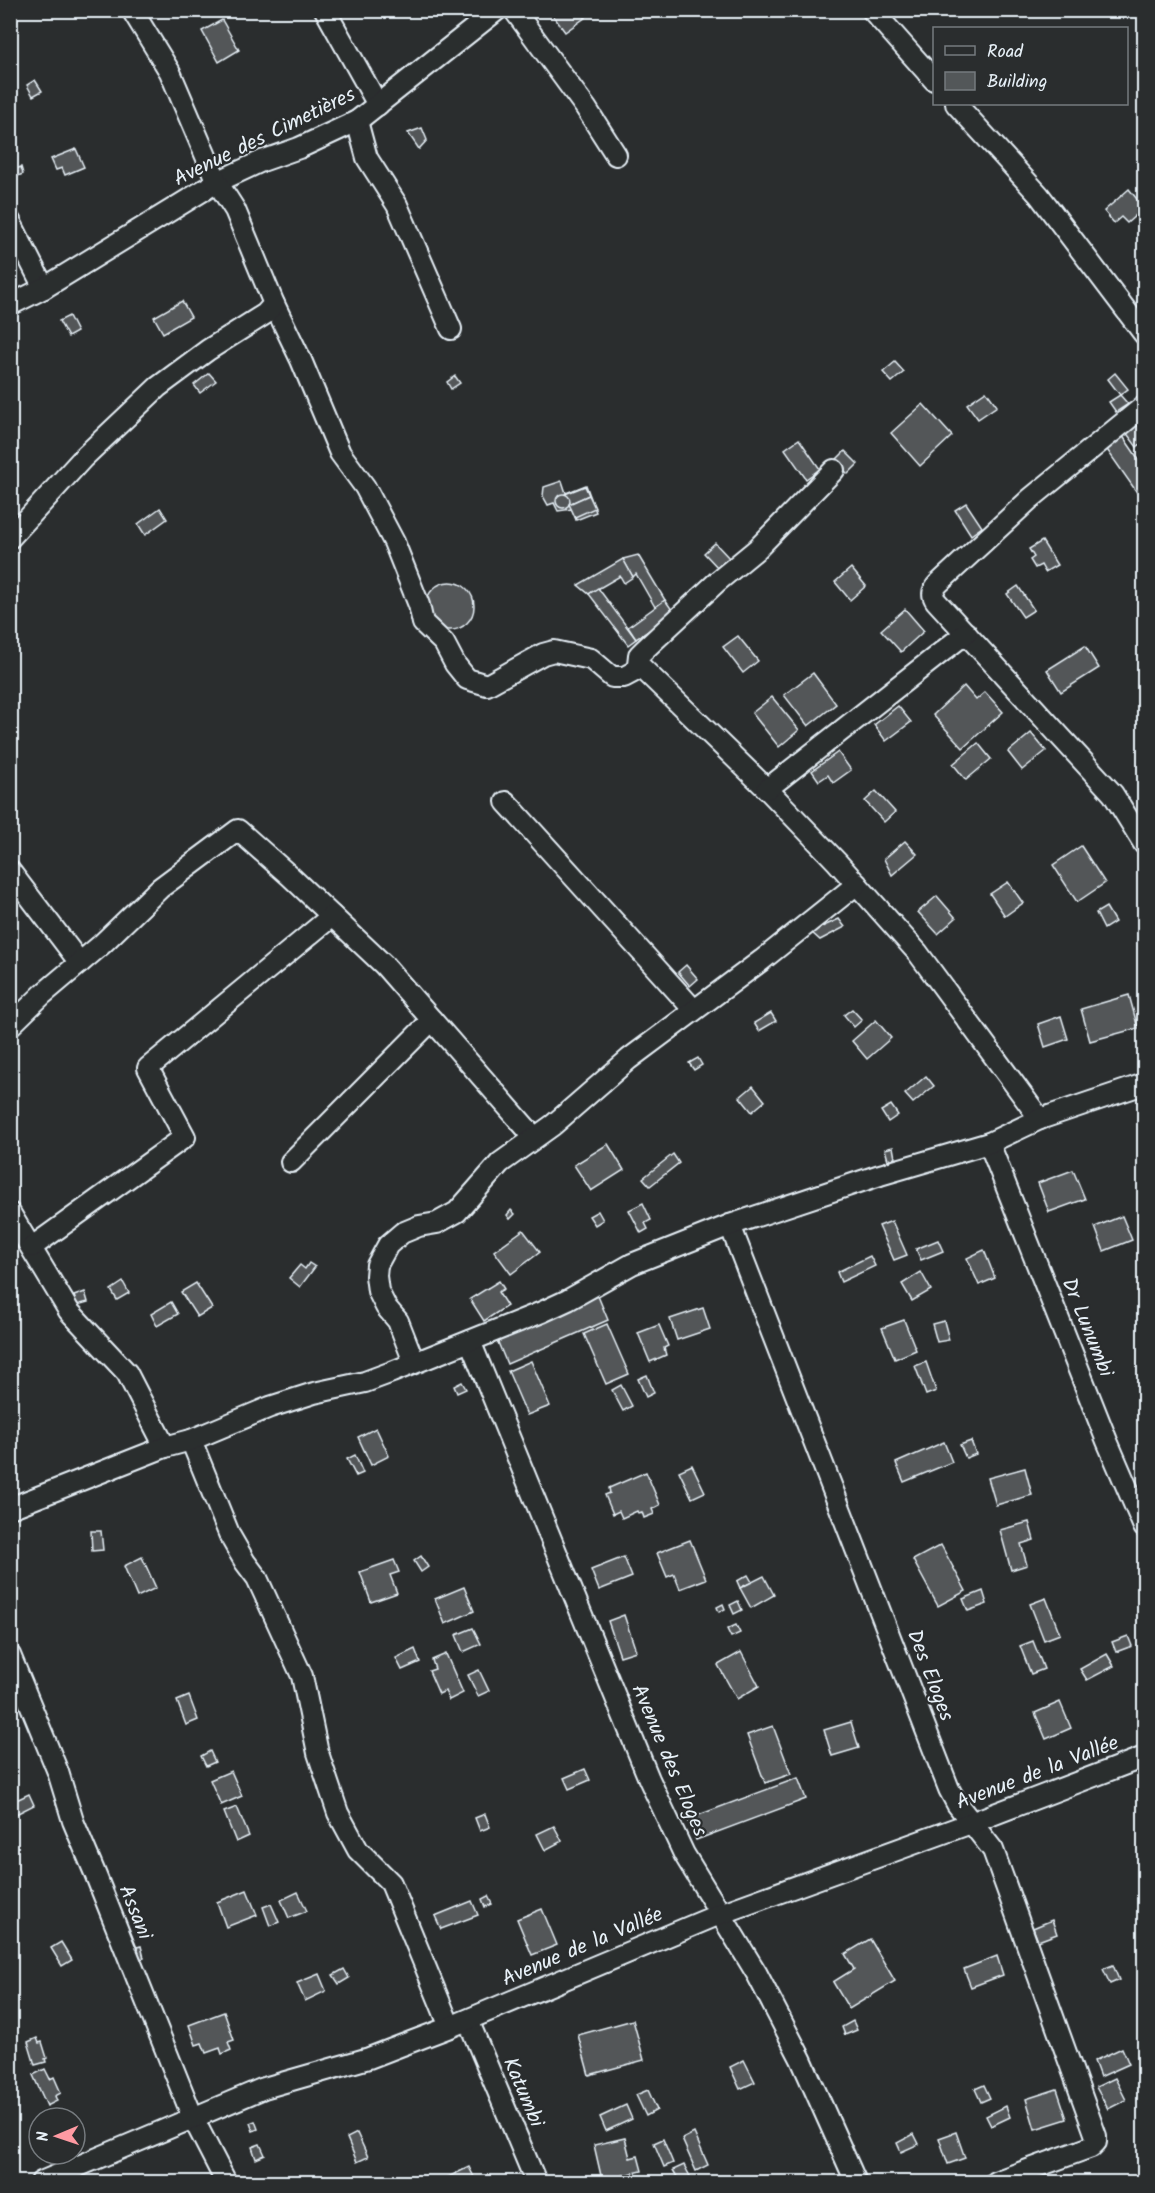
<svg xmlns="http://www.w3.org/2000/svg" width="1155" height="2193" font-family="Kalam,sans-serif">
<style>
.building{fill:#535759;stroke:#e8f1f8;stroke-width:1.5}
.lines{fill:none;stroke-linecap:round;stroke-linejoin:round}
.minor-casing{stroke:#e8f1f8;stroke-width:24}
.minor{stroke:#2a2d2e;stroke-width:20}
.labels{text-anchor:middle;stroke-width:4.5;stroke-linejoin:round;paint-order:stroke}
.street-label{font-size:21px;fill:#e8f1f8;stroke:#2a2d2e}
</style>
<rect width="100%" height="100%" fill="#2a2d2e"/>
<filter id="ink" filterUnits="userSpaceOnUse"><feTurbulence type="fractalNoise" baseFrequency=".0167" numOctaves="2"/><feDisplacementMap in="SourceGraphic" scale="12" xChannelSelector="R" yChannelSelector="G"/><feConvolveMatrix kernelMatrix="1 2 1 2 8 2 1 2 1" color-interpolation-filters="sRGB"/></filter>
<g filter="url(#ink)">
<g class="building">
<polygon points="549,10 581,10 586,17 565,32"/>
<polygon points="222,20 239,50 219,62 202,31"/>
<polygon points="35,80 42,91 33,96 27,85"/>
<polygon points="422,128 427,140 419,149 408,133"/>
<polygon points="76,149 84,167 65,175 62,168 56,170 51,159"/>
<polygon points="21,167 23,174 10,179 10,171"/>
<polygon points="1129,189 1144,208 1127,223 1121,217 1114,223 1104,211"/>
<polygon points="182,301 191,317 163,333 154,317"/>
<polygon points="69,316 77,332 68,337 59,321"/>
<polygon points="895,362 904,372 892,382 883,372"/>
<polygon points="209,373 216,381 200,393 194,385"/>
<polygon points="1115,373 1128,389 1120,395 1108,379"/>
<polygon points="455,376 460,383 451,389 447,382"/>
<polygon points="986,391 997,406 978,419 967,404"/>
<polygon points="1120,395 1128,404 1116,412 1109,402"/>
<polygon points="923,404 952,436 920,466 891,433"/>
<polygon points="1144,416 1144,441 1137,447 1125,431"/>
<polygon points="1120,432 1144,467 1143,501 1103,444"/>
<polygon points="799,439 820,469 806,479 785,449"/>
<polygon points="845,451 858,464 848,474 835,461"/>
<polygon points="562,481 566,493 586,485 596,512 576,520 572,509 558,511 554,503 548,505 543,496 544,487"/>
<polygon points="585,486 589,495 569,504 569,499 565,494"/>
<circle cx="563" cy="501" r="7"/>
<polygon points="589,495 595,508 575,517 569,504"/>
<polygon points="966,503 982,527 971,535 955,510"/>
<polygon points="160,508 167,519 145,535 138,524"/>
<polygon points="1042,541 1057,565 1045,572 1041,565 1035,568 1030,560 1034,557 1029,549"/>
<polygon points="715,543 730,559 719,569 704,553"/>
<polygon points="638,555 665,600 655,607 636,574 633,577 623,559"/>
<polygon points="623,559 633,577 624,583 620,576 589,594 578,585"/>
<polygon points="851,568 866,586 850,600 835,582"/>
<circle cx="450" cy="606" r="24"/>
<polygon points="1018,586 1034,610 1023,617 1007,594"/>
<polygon points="598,588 636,639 628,645 589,594"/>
<polygon points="665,600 675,614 636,639 628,627"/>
<polygon points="905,609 924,631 901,652 881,630"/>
<polygon points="738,636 758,661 743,673 723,647"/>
<polygon points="1085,646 1099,668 1061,692 1047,670"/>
<polygon points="813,673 836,704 808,726 784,695"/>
<polygon points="964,686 976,700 985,692 1003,712 963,748 933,715"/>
<polygon points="772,697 799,730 779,747 752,713"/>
<polygon points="898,706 911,722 886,741 874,725"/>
<polygon points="1031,733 1046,751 1022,770 1008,752"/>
<polygon points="978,743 991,759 966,780 953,764"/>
<polygon points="838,752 851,770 833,783 828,775 819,781 812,771"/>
<polygon points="876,791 895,812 884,822 865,801"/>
<polygon points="905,841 917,854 892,875 884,859"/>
<polygon points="1081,846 1105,883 1077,902 1053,865"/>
<polygon points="1008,882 1023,903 1005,916 990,894"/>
<polygon points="937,896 956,918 938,934 918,912"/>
<polygon points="1106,907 1115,922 1104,929 1096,913"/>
<polygon points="839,919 845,927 820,940 811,932"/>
<polygon points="686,965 698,979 690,986 678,972"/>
<polygon points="1129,995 1138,1028 1090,1041 1081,1009"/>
<polygon points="852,1009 862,1020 854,1027 844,1015"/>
<polygon points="771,1013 776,1021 759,1031 754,1023"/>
<polygon points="1061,1016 1068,1039 1045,1047 1038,1024"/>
<polygon points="876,1020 891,1038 867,1059 852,1041"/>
<polygon points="698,1058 702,1065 694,1070 689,1063"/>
<polygon points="926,1076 934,1086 913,1103 905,1094"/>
<polygon points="753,1086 765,1101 752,1112 740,1097"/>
<polygon points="891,1105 898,1115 888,1122 881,1111"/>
<polygon points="608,1144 624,1170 591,1191 574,1165"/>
<polygon points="893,1147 895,1158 888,1160 885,1149"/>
<polygon points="673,1154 679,1163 650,1186 643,1178"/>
<polygon points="1073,1170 1085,1199 1049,1212 1038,1183"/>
<polygon points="643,1203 651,1220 645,1223 648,1229 641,1233 629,1210"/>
<polygon points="511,1210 515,1214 510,1219 507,1215"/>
<polygon points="598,1211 603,1220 595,1225 589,1216"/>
<polygon points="1122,1216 1132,1240 1104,1251 1095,1227"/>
<polygon points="892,1221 907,1255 894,1260 879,1226"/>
<polygon points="523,1230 540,1252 511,1274 494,1251"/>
<polygon points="938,1240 943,1251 921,1260 916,1249"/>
<polygon points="984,1250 995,1278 979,1285 967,1258"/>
<polygon points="870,1256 875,1266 841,1282 837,1272"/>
<polygon points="309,1263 315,1267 300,1287 289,1278 300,1265 305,1269"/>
<polygon points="921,1272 931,1290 912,1301 902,1284"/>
<polygon points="499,1281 504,1289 498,1292 507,1306 484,1321 470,1299"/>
<polygon points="123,1282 129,1293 117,1300 111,1290"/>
<polygon points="196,1283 212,1308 197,1317 181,1292"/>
<polygon points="85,1292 88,1302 77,1305 74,1296"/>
<polygon points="598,1296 608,1320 507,1364 497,1340"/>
<polygon points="171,1302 178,1314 157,1326 151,1314"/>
<polygon points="703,1308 710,1329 677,1340 670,1319"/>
<polygon points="904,1320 916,1350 895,1359 882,1328"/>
<polygon points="944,1321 949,1340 937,1342 932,1324"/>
<polygon points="607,1324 629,1374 606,1384 584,1334"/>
<polygon points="659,1325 668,1346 664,1348 666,1355 650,1362 638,1333"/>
<polygon points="531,1361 550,1406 527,1415 508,1371"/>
<polygon points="926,1362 936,1391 926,1395 915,1366"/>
<polygon points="647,1375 654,1393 646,1397 638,1379"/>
<polygon points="462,1382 466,1389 457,1393 454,1386"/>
<polygon points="621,1385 632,1406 623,1411 612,1390"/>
<polygon points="10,1408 16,1422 10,1424"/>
<polygon points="376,1428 389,1456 371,1465 358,1437"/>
<polygon points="15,1430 18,1437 10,1441 10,1432"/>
<polygon points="971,1441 976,1454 966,1458 960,1445"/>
<polygon points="944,1442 952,1462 904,1482 896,1463"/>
<polygon points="355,1455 363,1473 356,1476 347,1459"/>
<polygon points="692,1465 705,1492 692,1498 679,1471"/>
<polygon points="1025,1468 1032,1495 996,1505 988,1478"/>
<polygon points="646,1472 660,1505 652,1509 654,1514 644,1518 642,1512 638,1513 637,1511 622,1518 619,1511 613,1514 605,1495 610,1493 609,1488"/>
<polygon points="1029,1522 1034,1540 1021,1544 1027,1565 1011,1570 1000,1530"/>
<polygon points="91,1531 101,1531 103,1550 92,1551"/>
<polygon points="690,1540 706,1579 680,1589 674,1574 667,1577 657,1553"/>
<polygon points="941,1545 966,1591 938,1606 913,1560"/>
<polygon points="421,1556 428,1567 421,1572 414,1561"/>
<polygon points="142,1557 156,1588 137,1597 124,1566"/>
<polygon points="624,1557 632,1577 599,1590 591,1570"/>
<polygon points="394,1560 399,1572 390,1575 397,1593 371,1602 360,1572"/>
<polygon points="748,1575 752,1582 740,1588 737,1581"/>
<polygon points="764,1576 774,1595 751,1608 740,1588"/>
<polygon points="464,1587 474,1611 445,1624 435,1599"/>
<polygon points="983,1591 987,1604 968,1611 963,1599"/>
<polygon points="1046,1598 1060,1634 1044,1640 1030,1604"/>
<polygon points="738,1601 742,1610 734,1614 730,1605"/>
<polygon points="723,1604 725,1609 719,1612 717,1607"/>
<polygon points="624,1615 636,1651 620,1656 608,1621"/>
<polygon points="736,1625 740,1633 731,1637 727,1629"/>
<polygon points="473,1628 481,1644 463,1652 456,1635"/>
<polygon points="1128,1636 1132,1646 1116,1652 1112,1642"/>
<polygon points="1033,1641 1044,1669 1031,1674 1020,1646"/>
<polygon points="415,1649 420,1662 402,1670 396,1658"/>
<polygon points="741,1652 759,1686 737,1699 718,1665"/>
<polygon points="446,1654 463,1693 449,1700 445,1691 439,1694 429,1671 435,1669 432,1660"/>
<polygon points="1107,1654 1114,1666 1087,1680 1080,1669"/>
<polygon points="479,1670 489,1691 478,1696 468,1675"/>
<polygon points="189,1696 198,1720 186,1725 177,1701"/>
<polygon points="1060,1702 1071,1728 1046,1739 1035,1713"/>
<polygon points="851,1722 859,1748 832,1756 824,1730"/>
<polygon points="773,1726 791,1774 765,1783 747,1735"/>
<polygon points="210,1751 215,1762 206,1766 201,1756"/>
<polygon points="585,1769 590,1780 569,1789 564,1778"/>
<polygon points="231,1771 242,1796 221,1805 210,1780"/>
<polygon points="798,1778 806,1799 696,1840 688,1819"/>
<polygon points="29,1794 34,1805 12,1816 10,1803"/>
<polygon points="237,1807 249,1836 236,1842 224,1812"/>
<polygon points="485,1814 490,1827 480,1831 475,1818"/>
<polygon points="554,1826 562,1841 545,1850 537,1834"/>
<polygon points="247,1890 257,1915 226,1927 217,1902"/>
<polygon points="298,1892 307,1911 289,1918 281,1900"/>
<polygon points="488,1896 492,1904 485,1907 482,1899"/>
<polygon points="472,1901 478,1915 441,1929 435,1916"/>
<polygon points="271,1904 279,1922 270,1926 263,1907"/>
<polygon points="542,1909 557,1945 532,1955 517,1919"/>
<polygon points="1052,1920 1057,1934 1038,1941 1033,1928"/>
<polygon points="870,1939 895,1981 849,2009 833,1982 854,1969 845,1954"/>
<polygon points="61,1942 72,1960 62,1966 51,1948"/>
<polygon points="141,1946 144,1958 133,1961 129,1949"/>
<polygon points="997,1956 1003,1975 971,1987 964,1969"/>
<polygon points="1113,1965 1119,1980 1110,1984 1103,1969"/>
<polygon points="344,1969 349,1978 339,1984 333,1975"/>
<polygon points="319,1974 326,1991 305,2001 297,1983"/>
<polygon points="224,2012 234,2040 228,2042 231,2050 222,2054 220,2048 206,2053 202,2043 196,2045 189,2025"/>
<polygon points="633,2020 644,2060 589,2075 578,2035"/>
<polygon points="853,2021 857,2030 845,2035 842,2027"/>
<polygon points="37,2038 39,2043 42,2042 47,2058 45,2059 46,2062 35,2065 28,2042"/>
<polygon points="1122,2048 1129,2064 1100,2077 1094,2061"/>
<polygon points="744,2060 755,2082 740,2089 730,2067"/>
<polygon points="45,2069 50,2079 54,2077 61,2093 55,2096 57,2101 47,2106 33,2075"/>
<polygon points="1115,2078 1126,2100 1108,2109 1096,2087"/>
<polygon points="984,2085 990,2098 981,2102 975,2089"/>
<polygon points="1057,2089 1067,2119 1035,2129 1026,2099"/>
<polygon points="648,2090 657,2110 646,2116 636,2095"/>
<polygon points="626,2105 632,2119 606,2131 600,2117"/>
<polygon points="1006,2106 1010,2117 991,2126 986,2116"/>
<polygon points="255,2121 258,2129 253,2131 250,2123"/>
<polygon points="956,2132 965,2158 948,2164 939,2138"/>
<polygon points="357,2133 368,2157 357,2162 347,2138"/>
<polygon points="694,2133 708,2165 696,2171 682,2139"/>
<polygon points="914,2134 919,2144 901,2152 897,2143"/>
<polygon points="625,2138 630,2158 638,2156 642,2171 602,2180 594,2145"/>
<polygon points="663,2139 673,2163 664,2167 654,2143"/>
<polygon points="260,2144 265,2155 256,2159 252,2147"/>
<polygon points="684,2165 693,2182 680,2182 673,2170"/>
<polygon points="469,2167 476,2181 473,2182 438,2182"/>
</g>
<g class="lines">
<defs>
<g id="minor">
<polyline points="325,10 378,105"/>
<polyline points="514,10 586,108 616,155"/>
<polyline points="872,10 934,80"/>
<polyline points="956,104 1039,195 1144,334"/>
<polyline points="357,121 367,158 397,205 451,329"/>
<polyline points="10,221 44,288"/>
<polyline points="274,304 301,360 340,453 365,487 394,542 419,605 423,623 444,643 455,664 467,679 487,685 543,654 554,651 591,659 612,677 624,677 641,668"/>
<polyline points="10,305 44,288 217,182 262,161 299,148 357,121 497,10"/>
<path d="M 1144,406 L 1030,499 L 939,583 C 933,589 931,594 936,601 L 1113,794 L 1144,844"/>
<polyline points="834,470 757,549 718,581 644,650 639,655 638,664 767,789 837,862 918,953 1040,1119"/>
<polyline points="10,538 83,458 158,387 208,350 265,314 274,304 235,210 217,182 170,72 132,10"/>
<polyline points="767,789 966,633"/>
<polyline points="506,802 694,1010"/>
<polyline points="10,871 80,963"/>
<polyline points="10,1026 43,994 101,945 160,888 238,830 290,876 384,965 534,1137"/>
<polyline points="989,1143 1107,1441 1144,1527"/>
<polyline points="291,1162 432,1020"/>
<polyline points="10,1213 69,1311 127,1373 165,1447"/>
<polyline points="730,1225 949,1789 957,1804 993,1850 1096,2136 1096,2142 1091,2147 995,2182"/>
<polyline points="32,1247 185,1137 148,1068 332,916"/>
<polyline points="470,1341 649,1779 684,1854 757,1974 801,2059 856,2182"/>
<polyline points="414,1362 398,1321 386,1307 378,1291 376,1276 377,1265 388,1245 402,1233 419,1226 437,1223 457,1212 500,1163 553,1125 629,1059 762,960 857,884"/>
<polyline points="191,1440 230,1536 245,1562 257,1578 302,1676 318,1753 338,1813 358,1850 391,1883 450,2027"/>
<polyline points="10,1508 165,1447 191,1440 270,1407 314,1393 365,1382 392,1372 542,1312 568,1300 632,1264 730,1225 880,1175 989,1143 1040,1119 1144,1084"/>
<polyline points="10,1655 58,1772 73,1821 94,1871 193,2118 226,2182"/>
<polyline points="468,2020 536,2182"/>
<polyline points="41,2182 264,2088 369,2058 400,2046 450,2027 720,1914 971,1823 1144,1757"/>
</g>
</defs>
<use href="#minor" class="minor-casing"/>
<use href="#minor" class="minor"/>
</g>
</g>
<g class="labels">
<g class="street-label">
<text transform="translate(264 136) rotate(-26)" y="7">Avenue des Cimetières</text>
<text transform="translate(1088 1327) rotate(68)" y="7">Dr Lunumbi</text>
<text transform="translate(931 1675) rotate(69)" y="7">Des Eloges</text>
<text transform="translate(670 1760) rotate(67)" y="7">Avenue des Eloges</text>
<text transform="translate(1037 1772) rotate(-21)" y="7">Avenue de la Vallée</text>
<text transform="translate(136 1912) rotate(68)" y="7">Assani</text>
<text transform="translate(582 1946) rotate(-23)" y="7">Avenue de la Vallée</text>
<text transform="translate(524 2092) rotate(67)" y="7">Katumbi</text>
</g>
</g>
<rect width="1155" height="2193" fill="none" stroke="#2a2d2e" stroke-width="36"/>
<rect x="18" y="18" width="1119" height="2157" fill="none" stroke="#e8f1f8" stroke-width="2" filter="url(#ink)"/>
<rect x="933" y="27" width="195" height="78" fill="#2a2d2e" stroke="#767b7f" stroke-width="1.5"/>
<rect x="945" y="46" width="30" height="9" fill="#2a2d2e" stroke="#767b7f" stroke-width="1.5"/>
<text x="987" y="57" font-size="18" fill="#e8f1f8">Road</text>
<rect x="945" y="72" width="30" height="18" fill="#535759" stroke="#767b7f" stroke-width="1.5"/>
<text x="987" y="87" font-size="18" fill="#e8f1f8">Building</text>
<g transform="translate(57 2136) rotate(268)"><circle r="28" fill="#2a2d2e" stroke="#767b7f" stroke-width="1.5"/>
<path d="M0-4.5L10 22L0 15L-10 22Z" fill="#ff9aa2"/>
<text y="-9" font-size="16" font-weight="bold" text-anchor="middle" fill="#e8f1f8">N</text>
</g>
</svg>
